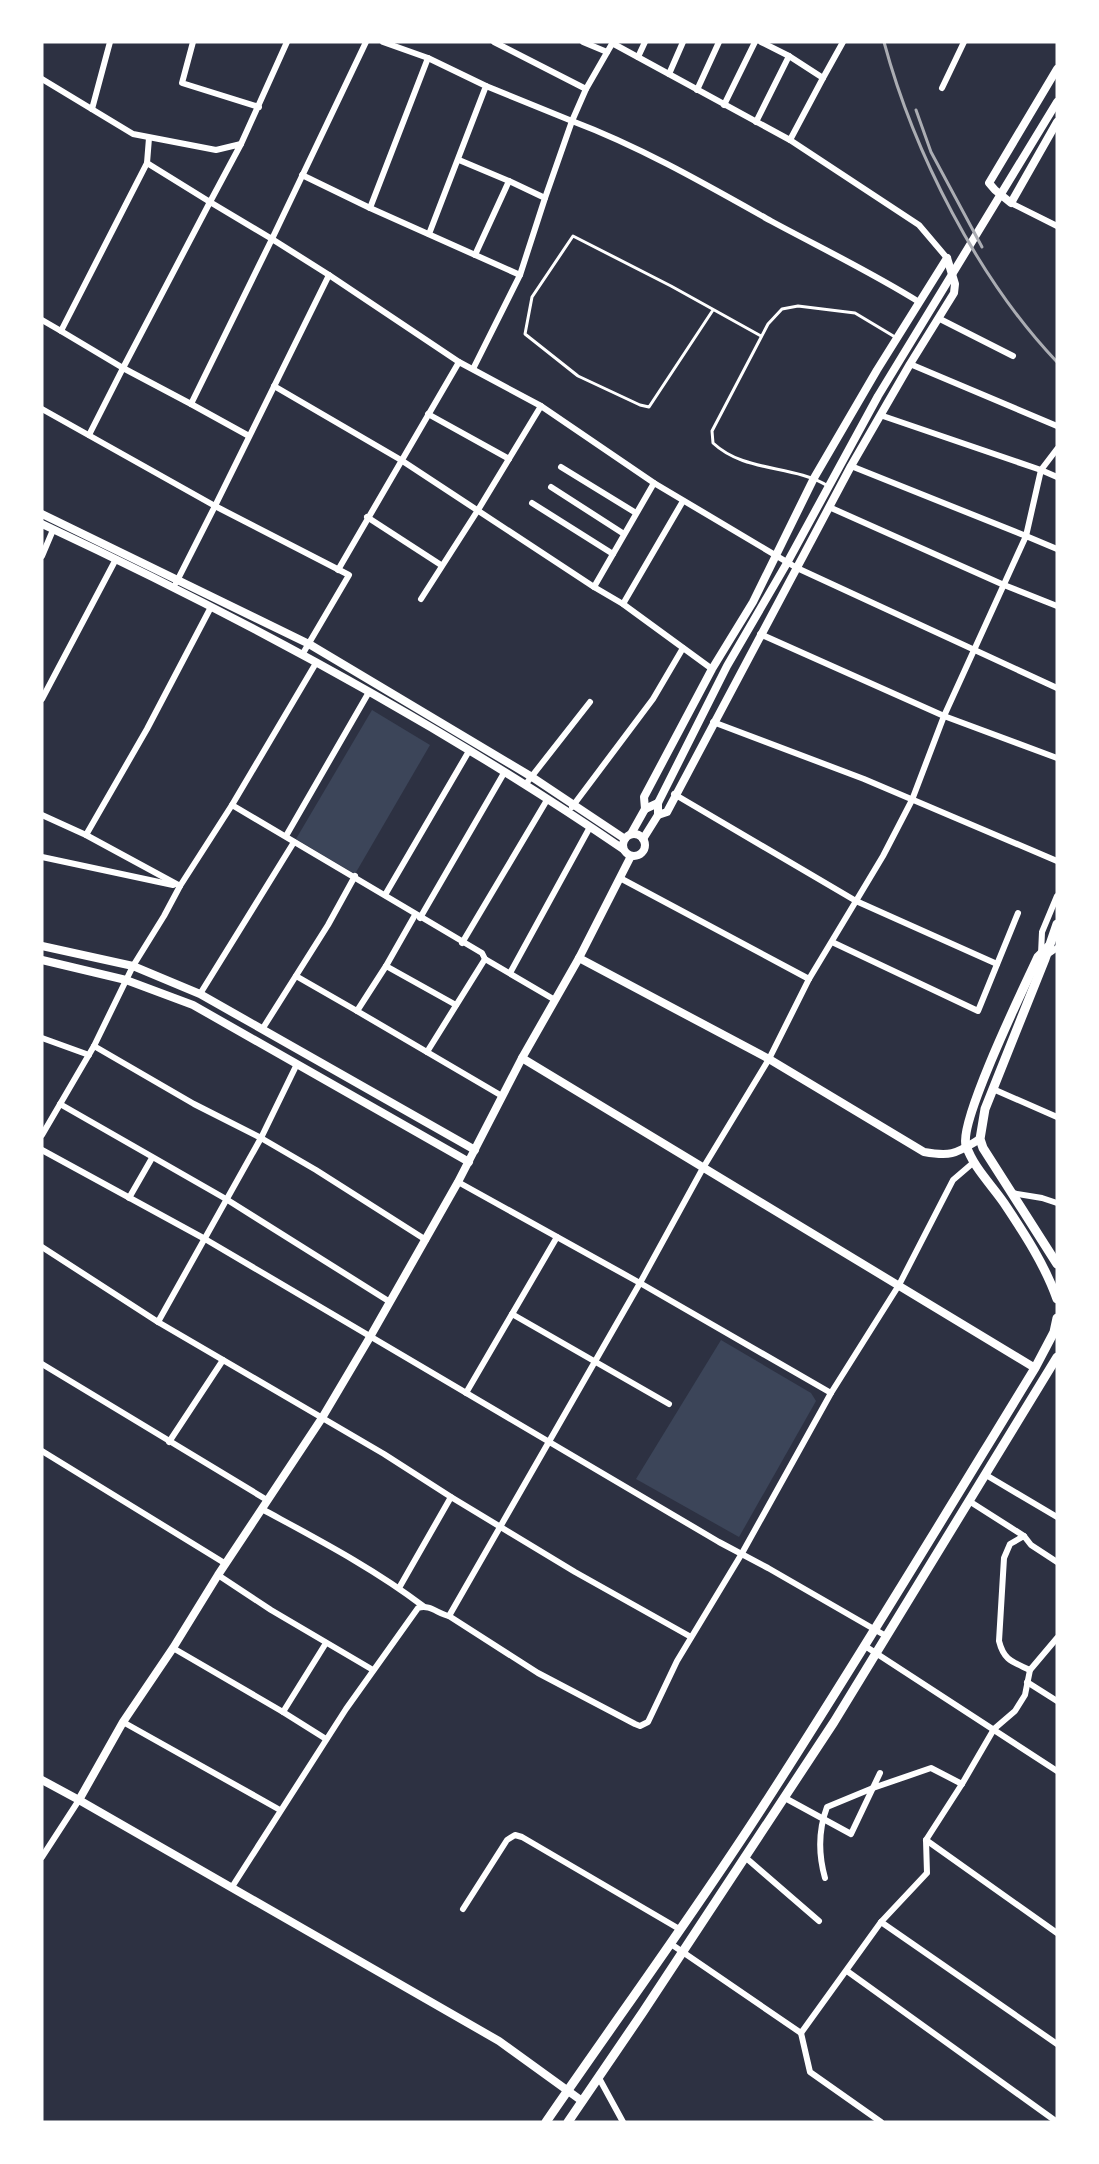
<svg xmlns="http://www.w3.org/2000/svg" width="1099" height="2164" font-family="Quicksand,sans-serif">
<style>
.green{fill:#3c4559}
.lines{fill:none;stroke-linecap:round;stroke-linejoin:round}
.service{stroke:#fff;stroke-width:3}
.minor{stroke:#fff;stroke-width:6}
.tertiary{stroke:#fff;stroke-width:8}
.secondary{stroke:#fff;stroke-width:8}
.trunk{stroke:#fff;stroke-width:9}
.rail{stroke:#abadb3;stroke-width:3}
</style>
<rect width="100%" height="100%" fill="#2d3142"/>
<g class="green">
<polygon points="372,710 430,745 355,874 296,839"/>
<polygon points="721,1340 811,1393 816,1401 739,1537 636,1479"/>
</g>
<g class="lines">
<g class="service">
<polyline points="713,310 649,407 640,405 578,376 525,334 532,297 573,236 671,286 761,336"/>
<path d="M 828,486 C 792,464 745,473 713,443 L 712,431 L 768,324 L 782,309 L 798,306 L 855,313 L 895,337"/>
</g>
<g class="minor">
<polyline points="193,42 182,83 259,107"/>
<polyline points="383,42 428,58 486,86 429,234"/>
<polyline points="494,42 586,89"/>
<polyline points="583,42 607,52"/>
<path d="M 613,42 L 586,89 L 572,121 C 641,147 707,185 771,221 C 821,248 871,272 919,302"/>
<polyline points="761,42 789,56 823,78 843,42"/>
<polyline points="612,43 790,140 919,225 947,258"/>
<polyline points="638,57 645,42"/>
<polyline points="669,74 683,42"/>
<polyline points="42,79 133,134 216,150 241,144 210,202 147,163 61,331 123,368 89,435"/>
<polyline points="486,86 572,121 545,198"/>
<polyline points="942,88 964,42"/>
<polyline points="697,90 719,42"/>
<polyline points="724,105 755,42"/>
<polyline points="92,109 110,42"/>
<polyline points="756,122 789,56"/>
<polyline points="790,140 823,78"/>
<polyline points="241,144 287,42"/>
<polyline points="459,160 509,181 475,255"/>
<polyline points="147,163 149,138"/>
<polyline points="302,175 370,208 520,275 473,369"/>
<polyline points="509,181 545,198 520,275"/>
<polyline points="1011,203 1057,226"/>
<polyline points="370,208 428,58"/>
<polyline points="938,318 1013,356"/>
<polyline points="42,320 61,331"/>
<polyline points="910,364 1057,426"/>
<polyline points="274,386 401,460 594,587"/>
<polyline points="191,404 123,368 210,202 272,239 366,42"/>
<polyline points="42,409 215,506 176,583"/>
<polyline points="428,414 509,459"/>
<polyline points="880,415 1041,470 1057,477"/>
<polyline points="249,436 191,404 272,239 329,275"/>
<polyline points="851,466 1026,536 1041,470 1057,449"/>
<polyline points="561,467 636,513"/>
<polyline points="551,487 624,534"/>
<polyline points="532,503 613,554"/>
<polyline points="829,507 1004,585 1057,606"/>
<polyline points="367,517 441,565"/>
<polyline points="42,556 53,530"/>
<polyline points="338,570 459,362"/>
<polyline points="421,599 478,510 541,406"/>
<polyline points="623,604 683,501"/>
<polyline points="760,634 944,716 1057,758"/>
<polyline points="302,655 349,575 215,506 329,275 459,362 541,406 654,483"/>
<polyline points="712,669 623,604 594,587 654,483 797,568 1057,688"/>
<polyline points="42,699 116,559"/>
<polyline points="713,722 864,779 1057,861"/>
<polyline points="525,785 590,702"/>
<polyline points="232,805 482,953 485,959 555,1000"/>
<polyline points="572,807 653,699 683,648"/>
<polyline points="42,815 86,835"/>
<polyline points="286,836 369,692"/>
<polyline points="42,857 173,885"/>
<polyline points="620,878 809,979"/>
<polyline points="180,886 86,835 147,729 211,607"/>
<polyline points="385,895 469,751"/>
<polyline points="415,915 386,966 357,1011 502,1096"/>
<polyline points="420,918 504,773"/>
<polyline points="832,942 978,1011 1018,913"/>
<polyline points="462,943 547,800"/>
<polyline points="1041,954 1042,932 1057,896"/>
<polyline points="1047,955 1057,948"/>
<polyline points="997,964 856,901 883,856 912,800 944,716 1026,536 1057,549"/>
<polyline points="386,966 456,1005"/>
<polyline points="510,973 590,827"/>
<polyline points="296,976 357,1011"/>
<polyline points="200,994 294,842"/>
<polyline points="263,1028 328,925 355,876"/>
<polyline points="42,1038 89,1055"/>
<polyline points="94,1046 194,1104 261,1138 316,1170 426,1240"/>
<polyline points="427,1052 485,959"/>
<polyline points="993,1089 1057,1117"/>
<polyline points="60,1104 226,1199 390,1302"/>
<polyline points="42,1135 94,1046 133,966 164,916 180,886 232,805 316,663"/>
<polyline points="42,1150 205,1239 719,1542 768,1568 886,1636"/>
<polyline points="458,1182 640,1283 831,1393"/>
<polyline points="1012,1193 1042,1198 1057,1203"/>
<polyline points="129,1198 152,1158"/>
<polyline points="42,1247 158,1322 261,1138 297,1064"/>
<polyline points="512,1314 669,1404"/>
<polyline points="158,1322 384,1454 451,1497 575,1572 691,1637"/>
<polyline points="42,1364 267,1500"/>
<polyline points="466,1393 557,1237"/>
<polyline points="169,1442 223,1360"/>
<polyline points="42,1451 226,1564"/>
<polyline points="986,1475 1057,1517"/>
<polyline points="969,1501 1024,1536"/>
<path d="M 262,1509 C 317,1539 373,1568 423,1606"/>
<polyline points="218,1575 271,1610 373,1670"/>
<polyline points="399,1588 451,1497"/>
<polyline points="449,1616 640,1283 703,1168 769,1059 809,979 856,901 674,794"/>
<polyline points="1057,1638 1030,1670 1025,1695 1015,1711 994,1729 962,1784 926,1840 1057,1933"/>
<polyline points="865,1646 1057,1771"/>
<polyline points="173,1648 283,1712 326,1643"/>
<path d="M 1030,1670 C 1013,1662 1004,1661 999,1641 L 1004,1558 L 1010,1544 L 1024,1536 L 1031,1545 L 1057,1562"/>
<polyline points="1027,1682 1057,1701"/>
<polyline points="283,1712 326,1739"/>
<polyline points="123,1722 280,1810"/>
<polyline points="785,1798 851,1834 880,1773"/>
<polyline points="42,1857 79,1800"/>
<polyline points="745,1857 819,1921"/>
<path d="M 825,1878 C 818,1853 818,1831 827,1807 L 873,1788 L 931,1768 L 962,1784"/>
<path d="M 232,1887 L 346,1709 L 418,1608 C 430,1604 438,1614 449,1616 L 538,1673 L 635,1724 L 640,1726 L 648,1722 L 677,1661 L 741,1555 L 831,1393 L 899,1285 L 953,1180 L 974,1162"/>
<polyline points="463,1909 507,1840 515,1835 522,1837 681,1930"/>
<polyline points="881,1922 927,1873 926,1840"/>
<polyline points="671,1944 801,2033 881,1922 1057,2044"/>
<polyline points="847,1971 1057,2122"/>
<polyline points="801,2033 810,2072 881,2122"/>
<polyline points="599,2078 623,2122"/>
</g>
<g class="tertiary">
<polyline points="1057,69 989,183 995,190 1011,203 1057,122"/>
<polyline points="42,514 309,644 532,777 625,839"/>
<path d="M 42,524 C 243,618 440,724 623,849"/>
<polyline points="645,809 644,797 712,669 753,602 814,478 877,370 947,258"/>
<polyline points="658,815 667,812 851,466 910,364 954,293 955,284 947,258"/>
<polyline points="42,946 133,966 200,994 475,1150"/>
<path d="M 579,958 L 769,1059 L 924,1152 C 953,1157 956,1153 980,1139"/>
<polyline points="42,960 126,980 193,1005 469,1162"/>
<polyline points="522,1058 1035,1368"/>
<polyline points="42,1780 79,1800"/>
</g>
<g class="secondary">
<circle cx="634" cy="845" r="11"/>
<polyline points="631,834 645,809 658,803"/>
<polyline points="643,839 658,815 658,803 727,666 787,563 878,396 1057,102"/>
<polyline points="582,2101 499,2041 79,1800 123,1722 173,1648 218,1575 322,1418 370,1337 458,1182 522,1058 579,958 631,856"/>
</g>
<g class="trunk">
<polyline points="1057,924 1045,959 985,1109 980,1139 983,1148 1057,1264"/>
<path d="M 1048,947 L 1038,957 C 1024,987 959,1121 966,1145 C 973,1167 991,1184 1004,1203 C 1024,1233 1045,1265 1057,1299"/>
<path d="M 546,2122 C 618,2017 693,1915 762,1808 C 856,1663 945,1515 1035,1368 L 1054,1332 L 1057,1318"/>
<polyline points="568,2122 643,2012 834,1722 1057,1357"/>
</g>
<g class="rail">
<path d="M 884,42 C 914,153 978,279 1057,362"/>
<polyline points="916,110 931,152 982,247"/>
</g>
</g>
<rect width="1099" height="2164" fill="none" stroke="#ffffff" stroke-width="87"/>
</svg>
